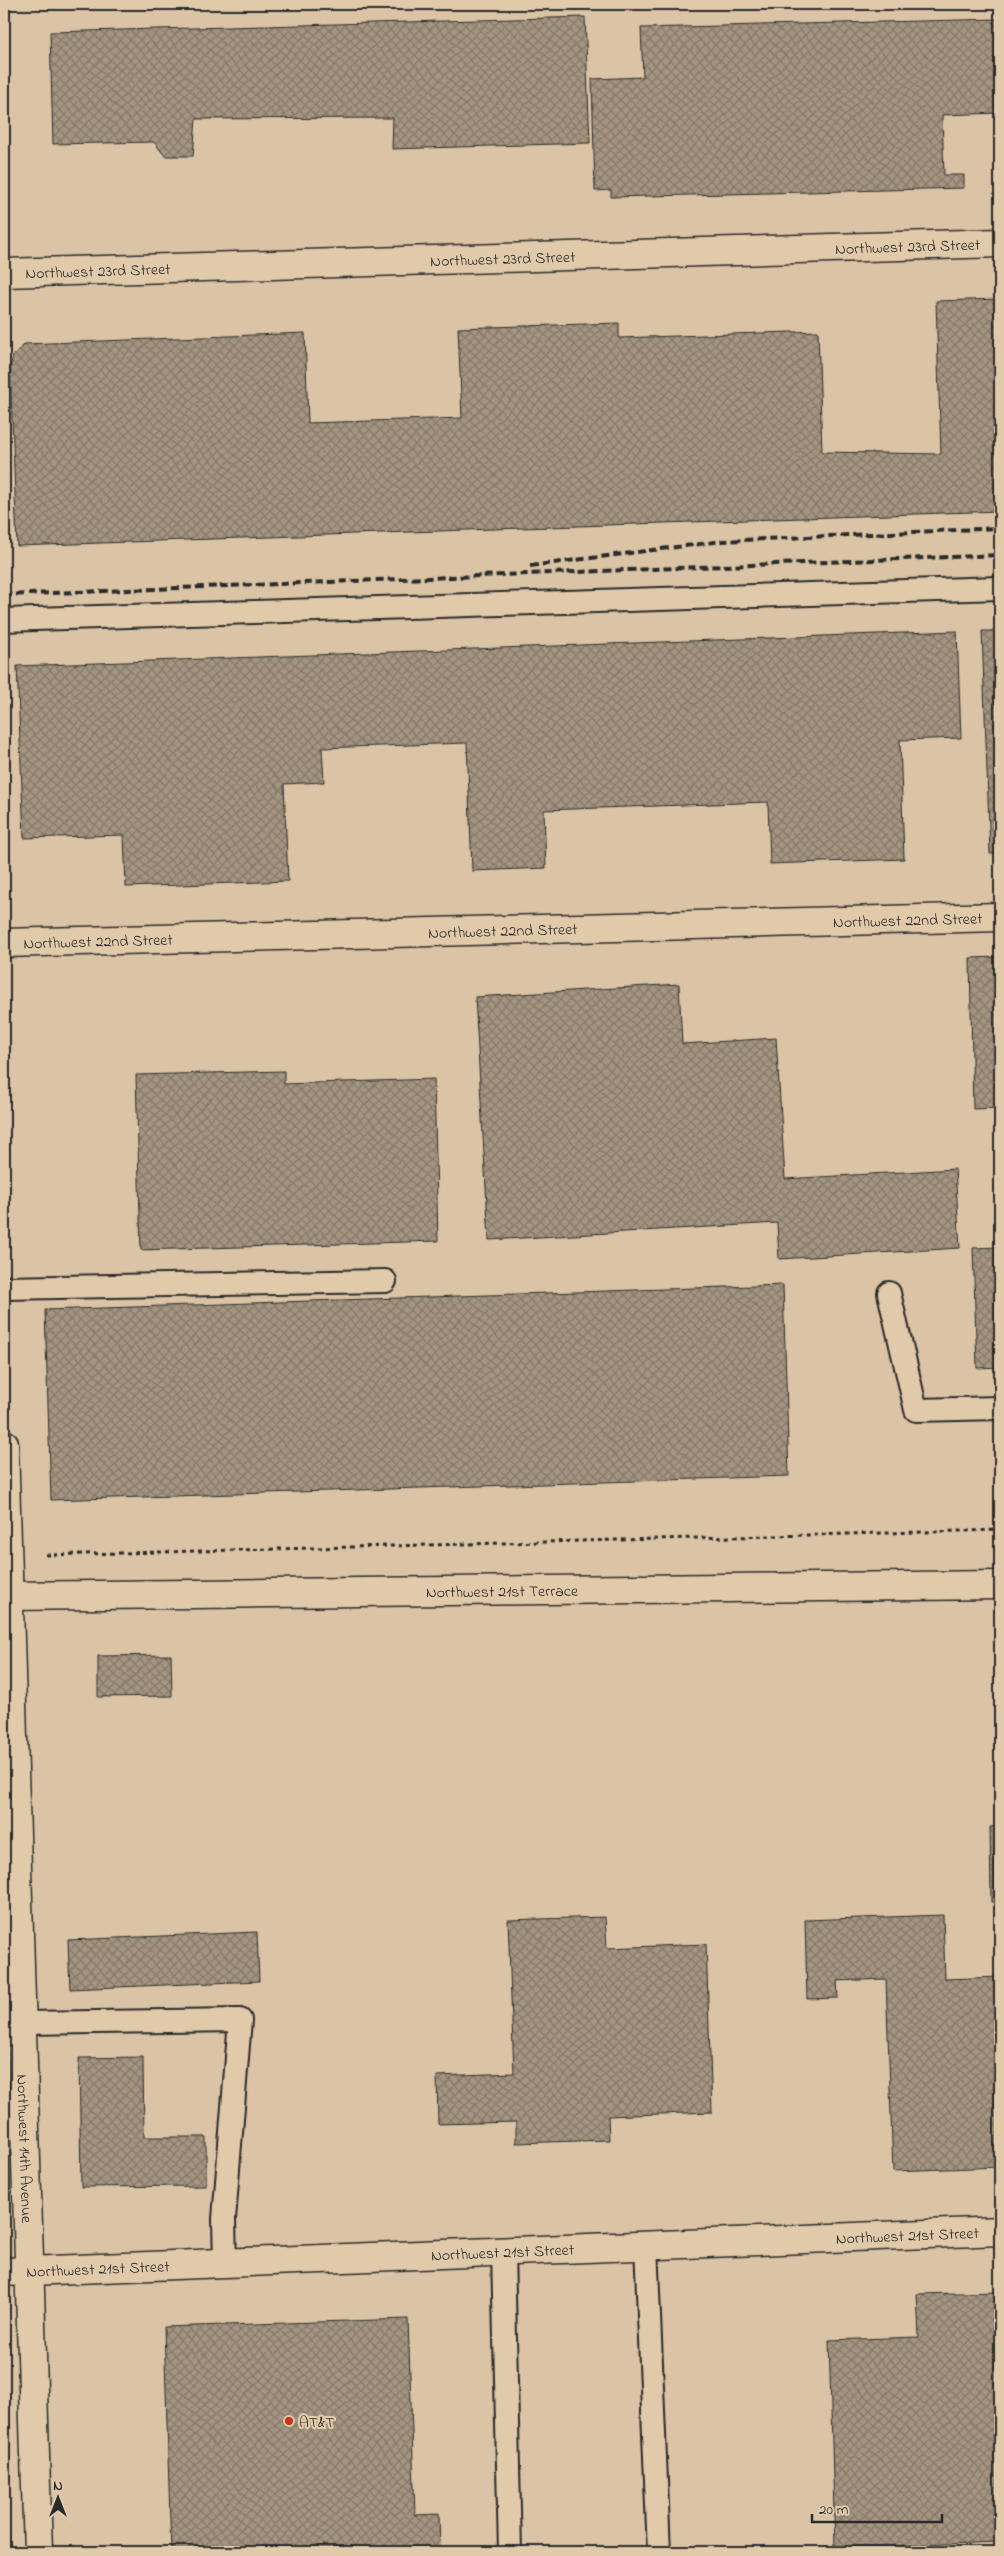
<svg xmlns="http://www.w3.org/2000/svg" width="1004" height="2556" font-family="'Indie Flower',sans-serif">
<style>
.building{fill:url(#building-cross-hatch);stroke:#2b2b2b}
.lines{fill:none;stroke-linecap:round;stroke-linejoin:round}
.lane-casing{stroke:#2b2b2b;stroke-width:26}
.street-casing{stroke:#2b2b2b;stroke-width:31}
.secondary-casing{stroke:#2b2b2b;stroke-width:31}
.path{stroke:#2b2b2b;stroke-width:3;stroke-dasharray:4 4;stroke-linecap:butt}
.lane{stroke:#e1caaa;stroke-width:22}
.street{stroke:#e1caaa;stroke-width:28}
.secondary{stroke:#e1caaa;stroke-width:28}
.rail{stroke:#2b2b2b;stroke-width:4;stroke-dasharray:8 4;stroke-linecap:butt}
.poi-dot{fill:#c8321e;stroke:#e1caaa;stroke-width:2}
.labels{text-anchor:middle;stroke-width:4.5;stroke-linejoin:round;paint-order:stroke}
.street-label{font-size:16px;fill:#2b2b2b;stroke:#e1caaa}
.poi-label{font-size:16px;fill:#2b2b2b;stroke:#e1caaa;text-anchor:start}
</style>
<defs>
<pattern id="building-cross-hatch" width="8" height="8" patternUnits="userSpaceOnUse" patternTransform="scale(1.25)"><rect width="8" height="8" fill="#a49480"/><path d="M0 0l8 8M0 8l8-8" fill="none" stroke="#867969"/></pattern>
</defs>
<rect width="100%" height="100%" fill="#dac4a5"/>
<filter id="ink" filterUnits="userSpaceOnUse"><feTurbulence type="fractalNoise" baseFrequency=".02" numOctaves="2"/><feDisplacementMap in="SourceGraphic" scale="10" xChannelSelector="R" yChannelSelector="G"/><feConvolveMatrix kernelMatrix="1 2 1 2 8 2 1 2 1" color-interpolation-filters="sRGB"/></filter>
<g filter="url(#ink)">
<g class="building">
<polygon points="585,17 590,143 392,149 393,118 196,119 193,156 165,156 154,142 53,144 50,32"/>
<polygon points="1000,19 1000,113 942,115 944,175 964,175 964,188 611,197 611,190 595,191 592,79 643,77 641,28"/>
<polygon points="1000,299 1000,511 17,546 10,367 13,356 25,344 305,333 308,423 462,418 458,328 619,323 619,338 818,331 822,452 941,454 936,301"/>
<polygon points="957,631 961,738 900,740 904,859 770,864 768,802 544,810 546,868 472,871 467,743 322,748 324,782 284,784 288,881 126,887 124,835 24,838 17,666"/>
<polygon points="982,631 1000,631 1000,853 990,854"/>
<polygon points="1000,957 1000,1108 973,1109 970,958"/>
<polygon points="679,984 682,1044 776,1038 785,1179 955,1169 960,1248 779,1259 777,1223 489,1240 475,997"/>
<polygon points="284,1071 284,1084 434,1079 438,1241 141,1250 136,1075"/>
<polygon points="999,1130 1000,1130 1000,1174"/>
<polygon points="1000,1247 1000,1367 977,1368 973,1248"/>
<polygon points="783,1285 789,1476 51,1500 45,1310"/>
<polygon points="171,1655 172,1696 98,1697 98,1656"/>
<polygon points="1000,1826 1000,1901 991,1902 990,1827"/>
<polygon points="943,1915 945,1979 1000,1977 1000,2167 893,2171 886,1979 837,1981 838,1998 807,1999 805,1920"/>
<polygon points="605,1917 607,1948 706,1944 712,2112 608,2116 609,2140 516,2143 516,2122 438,2124 437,2076 514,2073 508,1920"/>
<polygon points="257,1932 259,1981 70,1989 68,1940"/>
<polygon points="143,2057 144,2137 206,2137 206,2186 81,2187 79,2058"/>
<polygon points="1000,2292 1000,2542 835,2548 829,2340 919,2337 917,2294"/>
<polygon points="408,2319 415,2515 439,2514 440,2552 171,2552 164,2327"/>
</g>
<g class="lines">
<defs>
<g id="lane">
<polyline points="4,620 1000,588"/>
<polyline points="4,1288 385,1281"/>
<polyline points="889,1293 916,1410 1000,1408"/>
<polyline points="23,2023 240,2020 224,2219 225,2264"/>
<polyline points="646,2245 659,2552"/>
<polyline points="503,2252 510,2552"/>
</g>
<g id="street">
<path id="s1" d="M 4,273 L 1000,243"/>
<path id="s2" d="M 4,943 L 1000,917"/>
<path id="s3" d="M 4,1596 L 1000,1585"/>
<path id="s4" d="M 4,2272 L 1000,2231"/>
</g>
<g id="secondary">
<path id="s5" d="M 4,1444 L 38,2552"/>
</g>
</defs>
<use href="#lane" class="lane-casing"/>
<use href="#street" class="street-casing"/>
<use href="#secondary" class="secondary-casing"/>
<polyline class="path" points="46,1555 1000,1530"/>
<use href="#lane" class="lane"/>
<use href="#street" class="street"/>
<use href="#secondary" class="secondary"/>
<g class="rail">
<polyline points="530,566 723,541 1000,528"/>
<polyline points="4,595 1000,555"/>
</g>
</g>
</g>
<circle class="poi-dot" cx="289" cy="2421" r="5"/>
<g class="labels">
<g class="street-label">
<text dy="6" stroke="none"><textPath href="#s1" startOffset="904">Northwest 23rd Street</textPath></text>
<text dy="6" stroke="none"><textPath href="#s1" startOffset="499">Northwest 23rd Street</textPath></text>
<text dy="6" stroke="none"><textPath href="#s1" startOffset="94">Northwest 23rd Street</textPath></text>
<text dy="6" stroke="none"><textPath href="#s2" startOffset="904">Northwest 22nd Street</textPath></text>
<text dy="6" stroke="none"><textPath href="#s2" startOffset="499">Northwest 22nd Street</textPath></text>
<text dy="6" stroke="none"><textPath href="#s2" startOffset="94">Northwest 22nd Street</textPath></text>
<text dy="6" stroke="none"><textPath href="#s3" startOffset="498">Northwest 21st Terrace</textPath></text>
<text dy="6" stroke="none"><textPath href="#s5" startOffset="705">Northwest 14th Avenue</textPath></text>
<text dy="6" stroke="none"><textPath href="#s4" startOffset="904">Northwest 21st Street</textPath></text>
<text dy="6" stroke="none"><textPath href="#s4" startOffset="499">Northwest 21st Street</textPath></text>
<text dy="6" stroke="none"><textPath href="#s4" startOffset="94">Northwest 21st Street</textPath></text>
</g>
<g class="poi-label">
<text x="299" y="2427">AT&amp;T</text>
</g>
</g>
<rect width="1004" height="2556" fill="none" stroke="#e1caaa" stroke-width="20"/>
<rect x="10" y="10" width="984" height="2536" fill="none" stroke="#2b2b2b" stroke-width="2" filter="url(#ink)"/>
<g transform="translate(58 2498)" stroke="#e1caaa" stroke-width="4" paint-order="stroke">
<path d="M0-4L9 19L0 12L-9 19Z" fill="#2b2b2b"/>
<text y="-8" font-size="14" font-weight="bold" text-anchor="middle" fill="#2b2b2b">N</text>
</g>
<path d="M812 2514v8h130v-8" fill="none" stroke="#2b2b2b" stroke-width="2.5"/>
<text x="819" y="2514" font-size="15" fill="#2b2b2b" stroke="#e1caaa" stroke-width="4" paint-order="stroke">20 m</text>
</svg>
